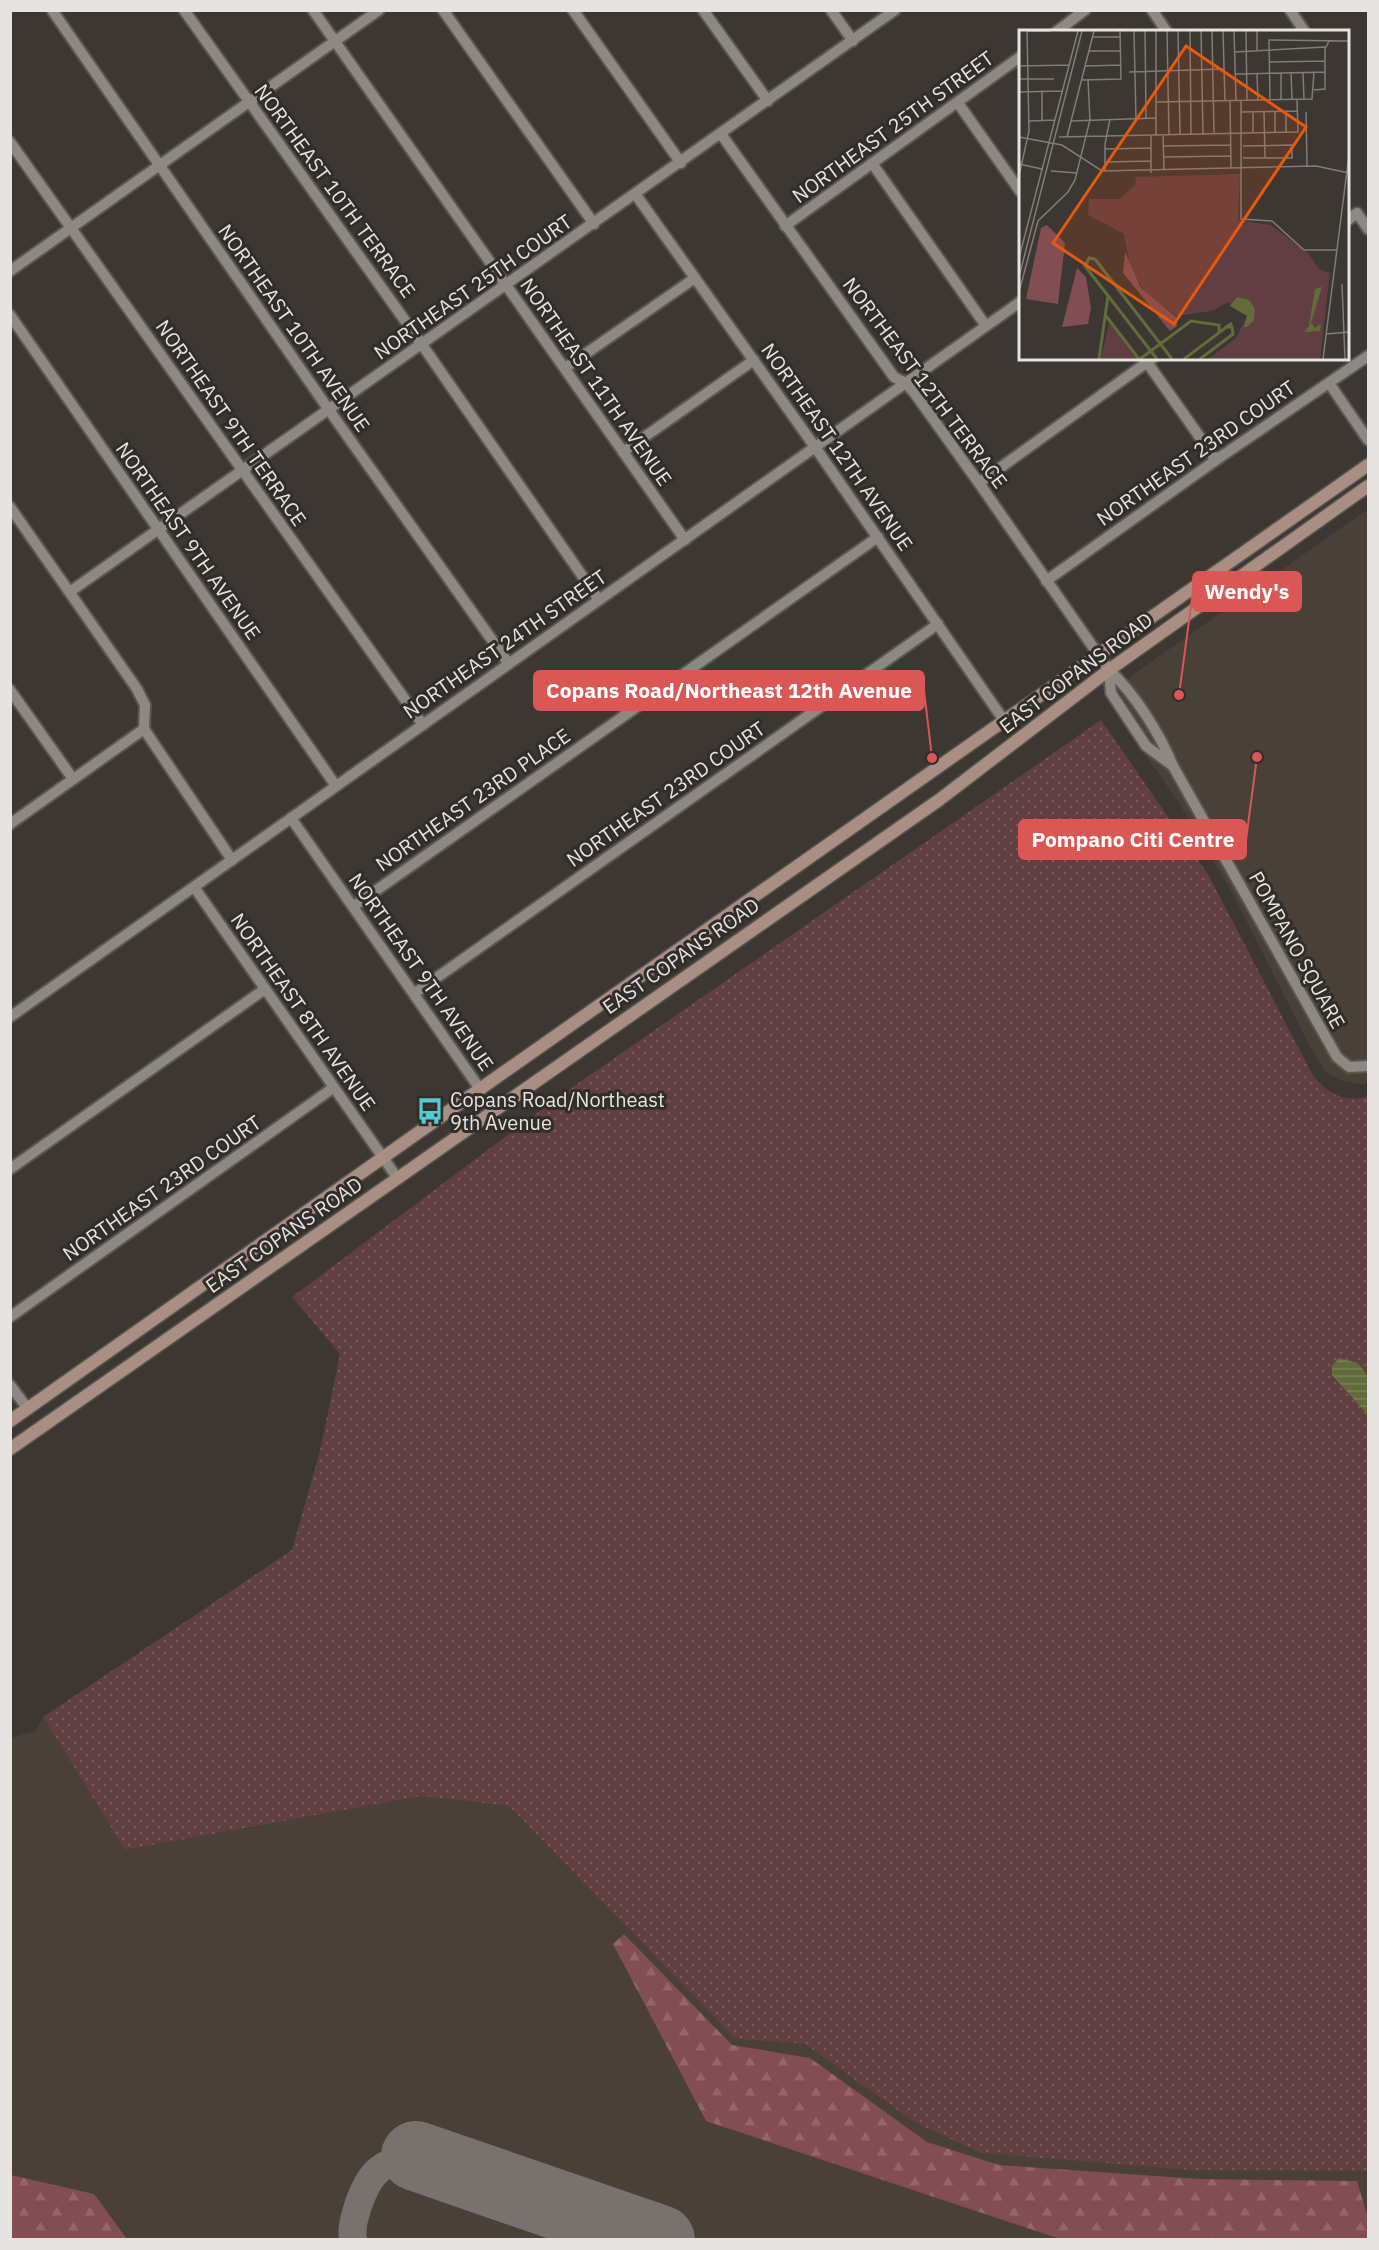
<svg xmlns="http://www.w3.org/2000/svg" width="1379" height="2250" font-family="'IBM Plex Sans',sans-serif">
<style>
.built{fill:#494037}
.grass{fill:url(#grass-dots)}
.forest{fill:url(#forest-firs)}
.water{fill:url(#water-rules)}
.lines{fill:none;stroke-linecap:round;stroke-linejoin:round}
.taxiway{stroke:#77726e;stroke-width:28}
.runway{stroke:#77726e;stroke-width:70}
.minor-casing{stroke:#5a5551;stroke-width:14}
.secondary-casing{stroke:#5a5551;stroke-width:15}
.minor{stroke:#8e8883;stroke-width:10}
.secondary{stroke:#a98e83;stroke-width:12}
.labels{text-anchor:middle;stroke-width:6;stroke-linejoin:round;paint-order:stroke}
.street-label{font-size:20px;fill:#e6e3e0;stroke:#312d28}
.poi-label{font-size:20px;fill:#e6e3e0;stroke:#312d28;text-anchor:start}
.inset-river{fill:none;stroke:#616c3a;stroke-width:3}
.inset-road{fill:none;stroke:#807c78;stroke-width:1.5}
.view{fill:#e8590c;fill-opacity:0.15;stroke:#e8590c;stroke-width:3}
.inset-edge{fill:none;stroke:#e6e3e0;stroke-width:3}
.leader{fill:none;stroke:#da5756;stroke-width:2}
.callout-dot{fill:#da5756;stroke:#312d28;stroke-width:2}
.callout{fill:#da5756;stroke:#da5756;stroke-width:2}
.callout-label{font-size:21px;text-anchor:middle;font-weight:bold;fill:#fff}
</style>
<defs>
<pattern id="grass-dots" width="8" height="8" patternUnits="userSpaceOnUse" patternTransform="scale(1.5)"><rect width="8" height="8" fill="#613e41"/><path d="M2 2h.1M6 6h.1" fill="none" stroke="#785a5c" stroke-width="1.8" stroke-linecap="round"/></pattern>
<pattern id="forest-firs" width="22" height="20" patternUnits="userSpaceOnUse" patternTransform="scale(1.5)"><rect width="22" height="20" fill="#824d53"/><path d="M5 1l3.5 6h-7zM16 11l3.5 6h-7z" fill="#94666b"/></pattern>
<pattern id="water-rules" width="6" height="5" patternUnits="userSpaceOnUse" patternTransform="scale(1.5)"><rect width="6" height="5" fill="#616c3a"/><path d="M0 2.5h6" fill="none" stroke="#788156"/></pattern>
</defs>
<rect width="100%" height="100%" fill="#3c3732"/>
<g class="built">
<polygon points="1368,509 1368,1082 1363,1085 1340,1080 1325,1071 1308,1043 1233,894 1179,803 1114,710 1131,676"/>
<polygon points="43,1717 125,1850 423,1796 509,1806 735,2039 805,2044 914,2122 1366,2171 1368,2169 1368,2239 11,2240 11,1738 35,1731"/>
</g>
<path class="grass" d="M 1101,720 L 1209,876 L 1312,1074 C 1326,1093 1345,1104 1368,1096 L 1368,2169 L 1366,2171 L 1191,2170 L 981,2153 L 914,2122 L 805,2044 L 735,2039 L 509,1806 L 422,1796 L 125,1850 L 43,1717 L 292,1550 L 320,1451 L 340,1354 L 292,1297 L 557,1098 Z"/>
<g class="forest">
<polygon points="624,1934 732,2045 810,2058 927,2142 999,2165 1199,2179 1357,2181 1368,2218 1368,2239 1060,2239 706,2121 613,1944"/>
<polygon points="11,2175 94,2194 127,2239 11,2239"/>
</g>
<polygon class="water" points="1339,1358 1358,1363 1368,1376 1368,1415 1332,1375 1332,1366"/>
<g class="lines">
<path class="taxiway" d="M 353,2240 C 351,2226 355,2216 359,2203 C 371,2169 382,2163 416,2156"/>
<polyline class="runway" points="416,2156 660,2240"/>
<defs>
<g id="minor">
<polyline points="52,10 329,410 509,664"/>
<polyline points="184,10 416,336 599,600"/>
<polyline points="313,10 685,540"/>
<polyline points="443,10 594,224"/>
<polyline points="573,10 681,163"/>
<polyline points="703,10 768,101"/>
<polyline points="831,10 853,41"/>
<polyline points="1152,10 1167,32"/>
<polyline points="1290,10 1305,32"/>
<polyline points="1056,32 1085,10"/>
<polyline points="958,103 1020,191"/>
<path d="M 721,134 L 894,377 L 905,383 L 913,391 L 979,483 L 1109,670 C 1135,694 1160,734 1173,766 L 1337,1057 L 1349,1067 L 1368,1066"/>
<polyline points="10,142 423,725"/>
<polyline points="872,163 986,326"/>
<polyline points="636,195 815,447 1005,722"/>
<polyline points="1348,220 1357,213 1368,229"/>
<polyline points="785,226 1020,57"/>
<polyline points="10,271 379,10"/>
<polyline points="10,315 336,786"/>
<polyline points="1144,358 1216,460"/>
<polyline points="565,368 695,278"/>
<polyline points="1329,383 1368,440"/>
<polyline points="623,452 754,360"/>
<polyline points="979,483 1153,358"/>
<polyline points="10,507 137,689 145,705 144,729 232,860"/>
<polyline points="1046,581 1216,460 1368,356"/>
<polyline points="71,591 895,10"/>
<polyline points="1109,670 1111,693 1146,746 1173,766"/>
<polyline points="10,690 73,779"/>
<polyline points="291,818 480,1089"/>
<polyline points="10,824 144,729"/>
<polyline points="194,887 398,1179"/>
<polyline points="354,906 878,537"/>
<polyline points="415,993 938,624"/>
<polyline points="10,1017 1020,302"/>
<polyline points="10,1169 265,989"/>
<polyline points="10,1317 333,1088"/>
<polyline points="10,1385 28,1409"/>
</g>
<g id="secondary">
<polyline points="10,1421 480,1089 1368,465"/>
<polyline points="10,1449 939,800 1109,670 1368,486"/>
</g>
</defs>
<use href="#minor" class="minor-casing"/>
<use href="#secondary" class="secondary-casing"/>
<use href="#minor" class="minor"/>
<use href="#secondary" class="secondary"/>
</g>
<defs>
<symbol id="bus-bare" viewBox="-9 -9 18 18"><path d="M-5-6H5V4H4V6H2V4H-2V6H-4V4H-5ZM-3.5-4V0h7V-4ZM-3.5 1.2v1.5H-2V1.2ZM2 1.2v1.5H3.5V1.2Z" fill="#52ccd1" stroke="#312d28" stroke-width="2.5" paint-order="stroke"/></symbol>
</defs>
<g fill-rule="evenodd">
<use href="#bus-bare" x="411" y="1092" width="38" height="38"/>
</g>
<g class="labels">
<g class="street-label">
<text transform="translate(893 127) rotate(-36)" y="7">NORTHEAST 25TH STREET</text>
<text transform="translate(335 191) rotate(54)" y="7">NORTHEAST 10TH TERRACE</text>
<text transform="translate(473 287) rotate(-35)" y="7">NORTHEAST 25TH COURT</text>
<text transform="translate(294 328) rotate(55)" y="7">NORTHEAST 10TH AVENUE</text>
<text transform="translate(596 382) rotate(55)" y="7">NORTHEAST 11TH AVENUE</text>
<text transform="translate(925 383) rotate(53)" y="7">NORTHEAST 12TH TERRACE</text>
<text transform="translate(231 423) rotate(55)" y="7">NORTHEAST 9TH TERRACE</text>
<text transform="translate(837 447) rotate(55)" y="7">NORTHEAST 12TH AVENUE</text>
<text transform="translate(1196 453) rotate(-35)" y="7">NORTHEAST 23RD COURT</text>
<text transform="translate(188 541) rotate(55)" y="7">NORTHEAST 9TH AVENUE</text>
<text transform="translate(505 644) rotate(-35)" y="7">NORTHEAST 24TH STREET</text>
<text transform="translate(1076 673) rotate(-37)" y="7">EAST COPANS ROAD</text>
<text transform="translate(666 794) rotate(-35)" y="7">NORTHEAST 23RD COURT</text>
<text transform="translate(473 800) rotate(-35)" y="7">NORTHEAST 23RD PLACE</text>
<text transform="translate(1297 950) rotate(61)" y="7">POMPANO SQUARE</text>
<text transform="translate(681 956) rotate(-35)" y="7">EAST COPANS ROAD</text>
<text transform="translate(421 972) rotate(55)" y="7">NORTHEAST 9TH AVENUE</text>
<text transform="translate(303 1012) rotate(55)" y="7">NORTHEAST 8TH AVENUE</text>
<text transform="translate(162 1188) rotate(-35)" y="7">NORTHEAST 23RD COURT</text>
<text transform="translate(284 1235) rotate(-35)" y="7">EAST COPANS ROAD</text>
</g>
<g class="poi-label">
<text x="450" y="1107">Copans Road/Northeast<tspan x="450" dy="23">9th Avenue</tspan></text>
</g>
</g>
<g transform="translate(1019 30)">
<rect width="330" height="330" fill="#3c3732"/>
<path d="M 221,144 L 219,190 L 252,195 L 290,224 L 300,239 L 311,243 L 301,329 L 189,329 L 217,308 L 228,286 L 209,272 L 193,281 L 158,286 L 126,262 L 111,237 L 105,204 L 69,185 L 70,169 L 101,169 L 117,154 L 116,147 ZM 90,293 L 91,294 L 118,329 L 82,329 Z" fill="#613e41"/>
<path d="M 28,195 L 46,213 L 39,274 L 7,269 L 22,198 ZM 106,222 L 122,258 L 157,287 L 158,296 L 151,301 L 104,243 ZM 58,238 L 67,247 L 72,278 L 69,294 L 43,297 Z" fill="#824d53"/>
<path d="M 303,257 L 292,293 L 296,298 L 302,294 L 301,301 L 285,302 L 290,296 L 296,259 ZM 218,267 L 230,270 L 236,279 L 235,290 L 228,297 L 225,297 L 228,286 L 211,276 Z" fill="#616c3a"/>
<path class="inset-river" d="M 76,229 L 70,228 L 66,236 L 138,329M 76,229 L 153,329M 87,286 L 120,329M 80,329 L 89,266M 121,329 L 172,291 L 200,295 L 200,302M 165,329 L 213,293M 181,329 L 214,304 L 213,297 L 206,297"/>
<path class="inset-road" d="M 8,1 L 32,1M 115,1 L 117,89M 126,1 L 127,88M 148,1 L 150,105M 159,1 L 161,104M 171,1 L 172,104M 182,1 L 184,104M 193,1 L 195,104M 204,1 L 206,71M 215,1 L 217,70M 227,1 L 228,70M 238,1 L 238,21M 73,7 L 102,7M 70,21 L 102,21M 216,22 L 306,17M 250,32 L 306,31M 0,36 L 50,35M 66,36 L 102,35M 110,42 L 205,39M 262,43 L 262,69M 272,43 L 273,69M 284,43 L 285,69M 216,44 L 306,42M 238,44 L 239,70M 0,49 L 35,49M 63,50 L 102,49 L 101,1M 295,60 L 306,59 L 306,19 L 310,11M 0,62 L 43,61M 23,62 L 23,90M 222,70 L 222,189 L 253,191 L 285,220 L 318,220M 251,70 L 250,10 L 330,11M 211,71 L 212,138M 138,72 L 293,69 L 295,42M 256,81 L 256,102M 267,81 L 267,102M 222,82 L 279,81M 234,82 L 234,103M 245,82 L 246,128M 287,82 L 288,137M 10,91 L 36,90M 52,91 L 137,88M 132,105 L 132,143M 137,105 L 137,1M 144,105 L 145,139M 0,107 L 43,115 L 83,141 L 297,136 L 330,143M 40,107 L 279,102 L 278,69M 48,107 L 75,1M 145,116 L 212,115M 86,119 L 132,118M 145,127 L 212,126M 224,128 L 273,128 L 273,115 L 224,116M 86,132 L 132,131M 0,134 L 23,139M 32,141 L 58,143M 86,141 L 86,114 L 91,89M 0,146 L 10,101 L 8,1M 0,228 L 59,1M 0,247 L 63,1M 323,254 L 326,329M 0,262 L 19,191 L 49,162 L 56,150 L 71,90 L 69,50M 307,304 L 330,302M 304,329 L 330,125"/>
<path class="view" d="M 167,16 L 287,97 L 155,294 L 34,213 Z"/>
<rect width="330" height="330" class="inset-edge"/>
</g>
<path class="leader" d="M1179 695L1193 591M932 758L924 690M1257 757L1246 840"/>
<g class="callout-dot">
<circle cx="1179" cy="695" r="6"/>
<circle cx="932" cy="758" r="6"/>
<circle cx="1257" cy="757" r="6"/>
</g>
<g class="callout">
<rect x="1193" y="572" width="108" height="39" rx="6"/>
<rect x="534" y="671" width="390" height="39" rx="6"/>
<rect x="1019" y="820" width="227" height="39" rx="6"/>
</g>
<g class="callout-label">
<text x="1247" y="599">Wendy's</text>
<text x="729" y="698">Copans Road/Northeast 12th Avenue</text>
<text x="1133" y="847">Pompano Citi Centre</text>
</g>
<rect width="1379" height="2250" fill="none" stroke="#e6e3e0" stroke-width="24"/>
</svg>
